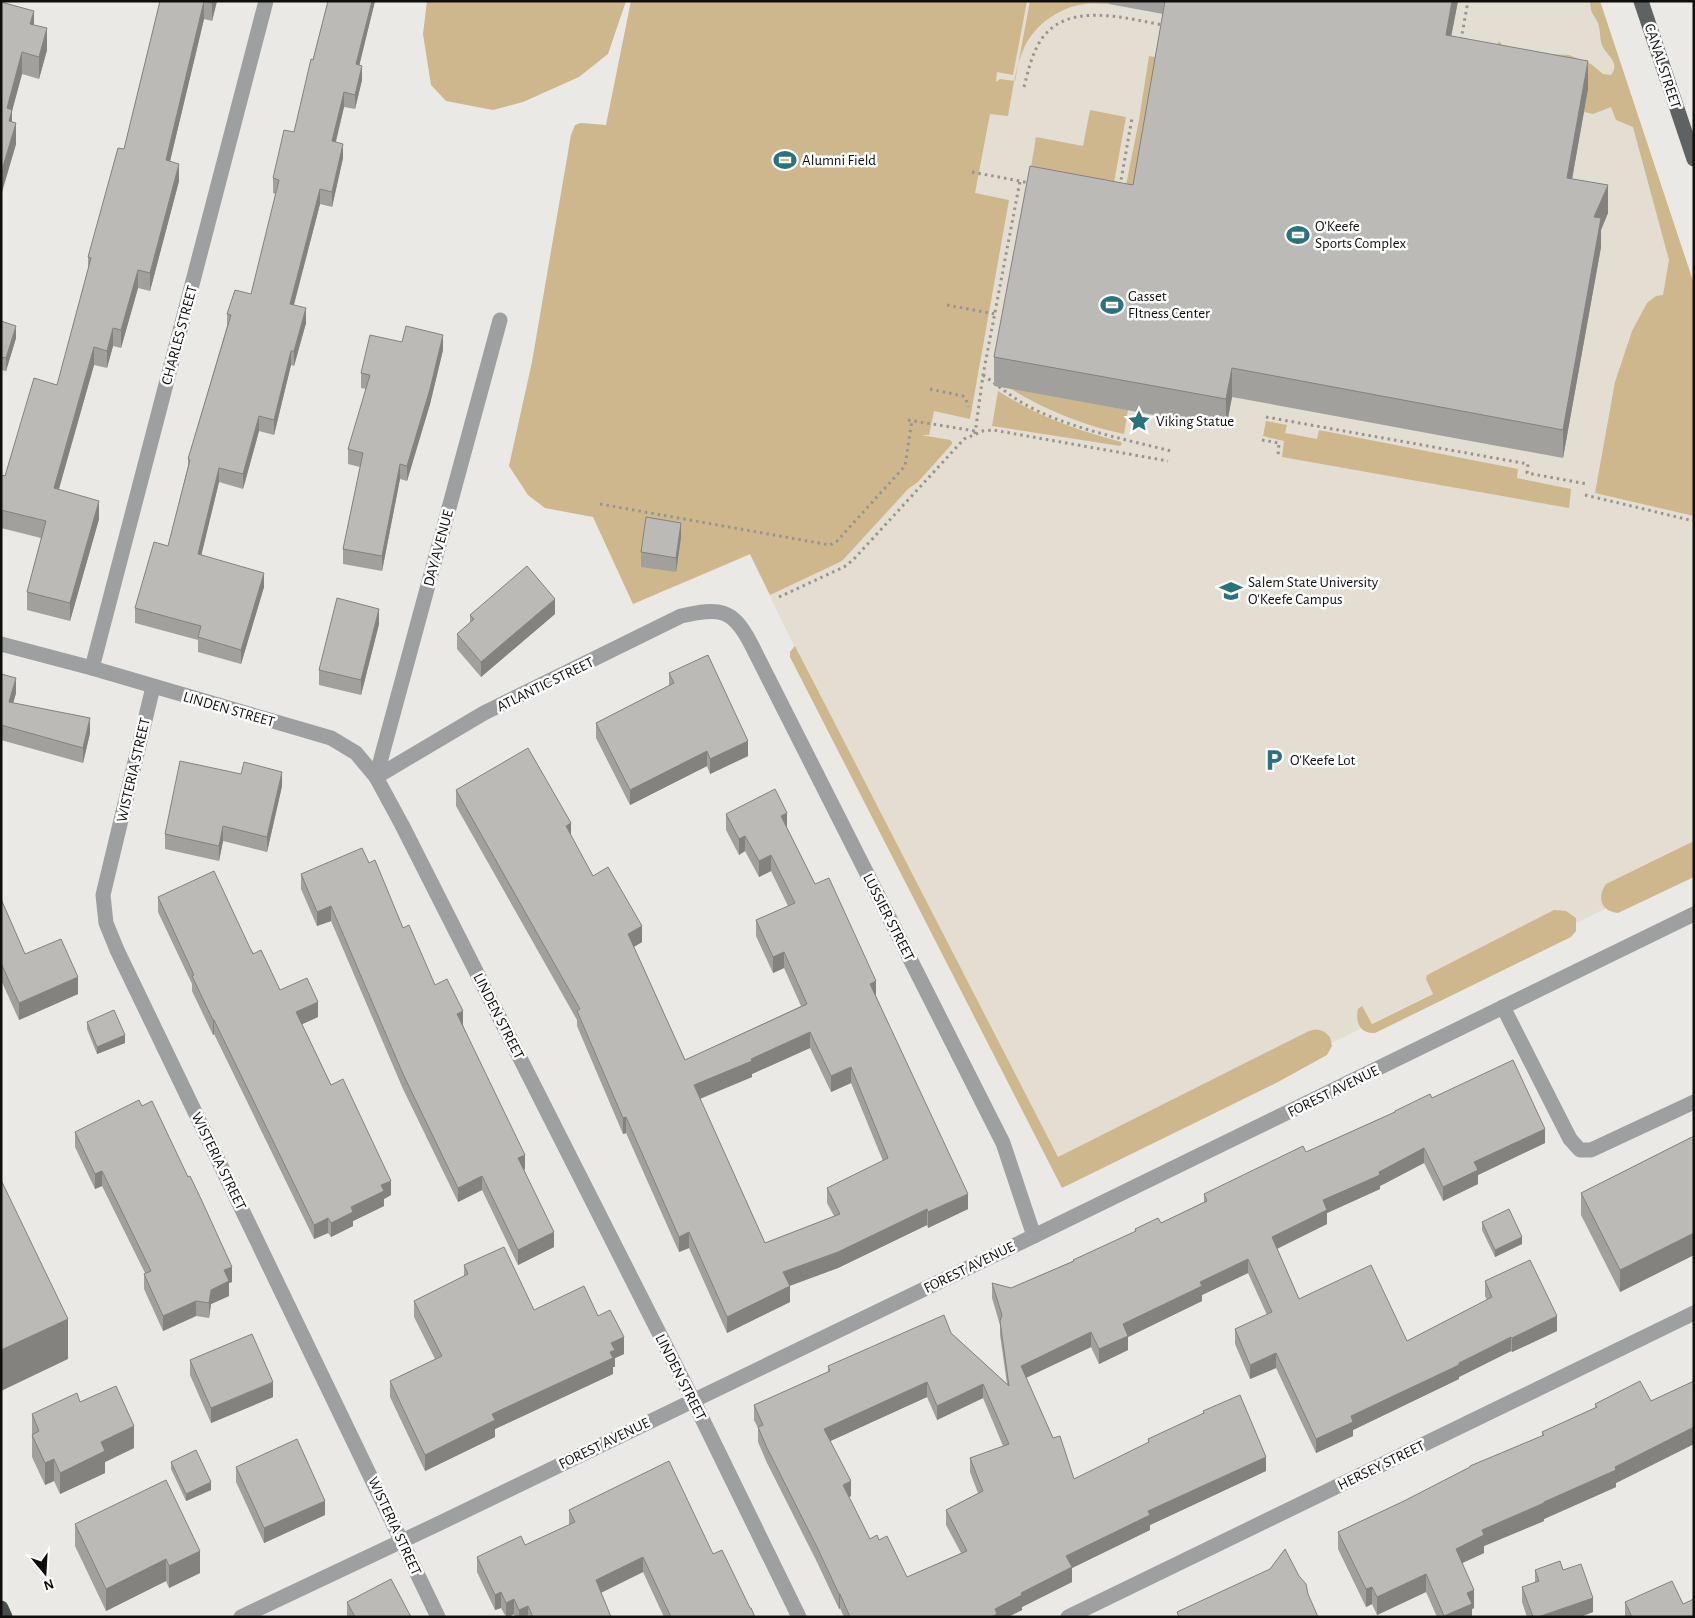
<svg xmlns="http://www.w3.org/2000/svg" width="1695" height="1618" font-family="'Alegreya Sans',sans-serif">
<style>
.built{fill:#e3ddd2}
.green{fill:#cfb78d}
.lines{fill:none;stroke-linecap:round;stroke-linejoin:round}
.path{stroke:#979592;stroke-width:3;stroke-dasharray:2.5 4;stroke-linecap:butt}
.minor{stroke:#9d9fa0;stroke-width:15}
.major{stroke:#5e6263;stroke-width:15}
.highway{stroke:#494d4d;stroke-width:15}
.wall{fill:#a2a09d;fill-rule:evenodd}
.shaded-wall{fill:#84827f}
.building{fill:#bcbab6;stroke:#84827f;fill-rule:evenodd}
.labels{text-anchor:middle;stroke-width:5;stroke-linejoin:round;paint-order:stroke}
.street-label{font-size:15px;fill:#0f0e0d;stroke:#fff}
.poi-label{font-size:15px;fill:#0f0e0d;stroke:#fff;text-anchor:start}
</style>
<rect width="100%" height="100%" fill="#ebe9e5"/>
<polygon class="built" points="631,1 1600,1 1694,284 1694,865 1057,1178 790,657 790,652 794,646 750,555 633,604 593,517 545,508 528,495 509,466 532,362 571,135 575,125 581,123 606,125"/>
<g class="green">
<polygon points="427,1 626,1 608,54 579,77 523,102 493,110 446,101 431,85 423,34"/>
<path d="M 631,1 L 1027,1 L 1013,75 L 997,72 L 996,82 L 1000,79 L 1015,81 L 1030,1 L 1109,1 L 1109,4 C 1101,4 1093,3 1085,4 C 1060,7 1035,24 1024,48 C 1015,68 1012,95 1008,116 L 990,114 L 975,193 L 1009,200 L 970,419 L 934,411 L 929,435 L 921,435 L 950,440 L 952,442 L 952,444 L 918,482 L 908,489 L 842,561 L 770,595 L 750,554 L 633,604 L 593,517 L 545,508 L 528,495 L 509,466 L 532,362 L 571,135 L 575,125 L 581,123 L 606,125 Z"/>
<path d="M 1590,1 L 1600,1 L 1694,284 L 1694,516 L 1595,493 L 1615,382 L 1632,331 L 1647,303 L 1656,296 L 1663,295 L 1669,260 L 1633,127 L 1616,120 L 1611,107 L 1593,114 L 1584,112 L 1588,89 L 1487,64 L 1499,41 L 1503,46 L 1544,54 L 1569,55 L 1591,64 L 1603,74 L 1611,75 C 1621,62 1606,55 1603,47 C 1599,40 1601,31 1598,23 C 1593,12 1591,16 1590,1 Z"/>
<polygon points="1149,56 1160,58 1172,177 1125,190 1139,120"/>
<polygon points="1090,110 1126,117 1113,188 1030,173 1036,137 1083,146"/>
<path d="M 1011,389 L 1128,410 L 1124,434 C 1085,426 1045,410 1011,389 Z"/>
<path d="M 998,391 C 1039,417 1074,429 1121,442 L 1122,444 L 1120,446 L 992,426 Z"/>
<polygon points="1266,421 1287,425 1285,433 1317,439 1319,430 1518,469 1517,478 1571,489 1569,508 1282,457 1284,441 1263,436"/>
<path d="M 795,646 L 1058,1157 L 1309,1031 C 1318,1028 1324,1030 1330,1037 L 1332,1046 L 1327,1055 L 1278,1082 L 1062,1188 L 790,657 L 790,652 Z"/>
<path d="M 1694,841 L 1694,877 L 1618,913 C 1600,911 1597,897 1606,884 Z"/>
<path d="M 1554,910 L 1566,911 L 1576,918 L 1576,931 L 1571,937 L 1375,1033 C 1360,1034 1355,1022 1358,1009 L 1362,1006 L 1372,1024 L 1433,994 L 1426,979 L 1427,975 Z"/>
</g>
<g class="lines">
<g class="path">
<polyline points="1461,40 1468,1"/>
<path d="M 1024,87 C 1028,72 1031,57 1039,43 C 1064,0 1124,18 1163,25"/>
<polyline points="972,172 1030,183"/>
<polyline points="1120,186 1132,118"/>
<polyline points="947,305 995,314"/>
<path d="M 983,375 C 996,384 1008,394 1021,402 C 1062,427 1124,439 1171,451"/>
<polyline points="930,389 963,396 966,399 968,407"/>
<polyline points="1266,417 1528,464 1527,473 1587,484"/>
<polyline points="908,420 975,431"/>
<polyline points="975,434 983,375 1020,181"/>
<polyline points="1262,440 1279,443 1278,456"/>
<polyline points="1585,495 1694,521"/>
<polyline points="600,504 830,545 837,541 905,466 912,420"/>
<polyline points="779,597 844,567 853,560 964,439 983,431 993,430 1168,461"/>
</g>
<g class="minor">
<polyline points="1,644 92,668 331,738 356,753 376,777 402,825 693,1400 799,1617"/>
<polyline points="92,668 266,1"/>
<polyline points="153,687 103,895 106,923 117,950 438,1617"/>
<path d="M 376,777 L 484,713 L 681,616 C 719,608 732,607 751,644 L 1003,1143 L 1034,1236"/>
<polyline points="376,777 500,320"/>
<polyline points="1503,1007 1570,1139 1580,1150 1591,1150 1694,1102"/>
<polyline points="241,1617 440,1523 1034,1236 1694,914"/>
<polyline points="1068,1617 1694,1313"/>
</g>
<polyline class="major" points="1641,1 1694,159"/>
<polyline class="highway" points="1,1608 5,1617"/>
</g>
<g class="wall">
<polygon points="156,1 217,1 212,21 204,19 170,161 179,181 150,291 138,288 121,348 113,346 107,368 94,365 59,489 99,519 70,621 27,610 27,592 41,538 1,528 1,475 5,476 57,385 88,270 88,257 124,149 160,2"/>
<polygon points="328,1 375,1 359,65 362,80 355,109 344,107 336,142 343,158 332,207 320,204 294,305 306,323 294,366 291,365 274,435 259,431 243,489 219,482 201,555 264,587 241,664 198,652 198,640 135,623 135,608 168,546 188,466 188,459 227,326 227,314 251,294 276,194 273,193 273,178 294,132"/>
<polygon points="1109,1 1458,1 1451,36 1588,89 1572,179 1608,213 1601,230 1601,247 1563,458 1232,397 1226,428 994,386 994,357 1133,185 1163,14 1109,4"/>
<polygon points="1,2 34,25 47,50 39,79 22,74 12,111 12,121 16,144 1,195"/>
<polygon points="1,321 16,338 6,371 1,370"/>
<polygon points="402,342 443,350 430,404 407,481 400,479 382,571 343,564 343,549 360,467 348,464 348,449 366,389 361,388 361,373"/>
<polygon points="681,537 676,572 641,567 641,552"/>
<polygon points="555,614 481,677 457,649 457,634 470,623 470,615"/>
<polygon points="379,624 361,695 319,685 319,670"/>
<polygon points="669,673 748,756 710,774 707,766 630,805 596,738 596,723 669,686"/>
<polygon points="1,674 16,693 13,703 90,733 83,763 1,740"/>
<polygon points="282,786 267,852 223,841 219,861 165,849 165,834"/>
<path d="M 456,790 L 571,836 L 593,876 L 642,942 L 634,947 L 685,1060 L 801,1006 L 784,968 L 773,973 L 756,936 L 756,920 L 788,906 L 771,871 L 759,877 L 745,851 L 739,855 L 726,830 L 726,814 L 787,828 L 815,884 L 876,996 L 968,1209 L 928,1228 L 927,1225 L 838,1268 L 790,1286 L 790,1302 L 727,1333 L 689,1248 L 679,1252 L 626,1133 L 623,1134 L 577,1026 L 577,1020 L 456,806 ZM 810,1048 L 831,1092 L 851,1083 L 883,1161 L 827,1188 L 827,1203 L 834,1216 L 765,1243 L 700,1099 L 752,1077 L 752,1074 Z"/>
<polygon points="369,863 403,928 435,985 463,1025 525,1169 524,1170 554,1247 518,1265 482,1190 458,1202 403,1089 331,921 317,926 301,889 301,874"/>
<polygon points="158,897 250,948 280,990 318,1017 302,1024 331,1085 391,1195 384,1199 384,1206 353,1221 353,1226 331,1237 328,1233 314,1239 214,1034 213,1035 192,991 192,984 158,912"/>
<polygon points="1,899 25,954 78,994 19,1020 1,980"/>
<polygon points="87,1022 125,1043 97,1054 87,1029"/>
<path d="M 1432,1098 L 1545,1143 L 1478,1175 L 1478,1184 L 1443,1201 L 1424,1163 L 1380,1186 L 1380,1189 L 1327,1213 L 1327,1224 L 1277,1249 L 1299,1299 L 1407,1341 L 1487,1300 L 1485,1296 L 1485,1281 L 1557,1331 L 1512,1352 L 1511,1351 L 1459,1377 L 1459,1379 L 1353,1430 L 1353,1436 L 1316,1453 L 1276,1368 L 1250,1379 L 1235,1344 L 1235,1329 L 1267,1315 L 1248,1273 L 1202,1295 L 1202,1301 L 1128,1337 L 1128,1350 L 1099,1364 L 1091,1347 L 1026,1378 L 1053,1438 L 1074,1479 L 1148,1443 L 1148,1439 L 1203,1414 L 1203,1411 L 1266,1471 L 1150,1525 L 1150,1530 L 1072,1568 L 1072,1582 L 1022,1607 L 1022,1610 L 1008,1617 L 844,1617 L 840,1608 L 839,1609 L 817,1562 L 767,1463 L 758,1442 L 758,1428 L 754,1420 L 754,1405 L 828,1372 L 828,1366 L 951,1333 L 1007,1384 L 1000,1335 L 1000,1325 L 992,1298 L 992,1283 L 1011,1288 L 1073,1261 L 1073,1260 L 1135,1232 L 1135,1229 L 1161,1223 L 1204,1202 L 1204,1194 L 1306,1152 L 1395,1112 L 1395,1111 ZM 927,1397 L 937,1420 L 983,1398 L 1003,1446 L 970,1458 L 970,1472 L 978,1493 L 946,1510 L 946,1525 L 961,1553 L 907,1577 L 879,1540 L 870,1539 L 849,1497 L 851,1496 L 830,1441 Z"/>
<polygon points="75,1132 232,1282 229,1283 229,1296 211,1304 209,1318 196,1316 163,1331 144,1289 144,1274 145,1273 102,1186 95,1189 75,1147"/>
<polygon points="1694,1136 1694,1255 1620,1292 1581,1215 1581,1193"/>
<polygon points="1482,1222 1522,1244 1495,1257 1482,1230"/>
<polygon points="464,1265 534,1310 598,1316 624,1354 615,1358 615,1367 613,1367 613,1374 495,1429 495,1437 425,1471 390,1397 390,1381 435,1359 414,1317 414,1301 464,1276"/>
<polygon points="190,1360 273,1397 211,1423 190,1375"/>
<polygon points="1694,1381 1694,1444 1616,1483 1616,1487 1544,1519 1544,1521 1484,1546 1484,1553 1462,1563 1474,1608 1472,1609 1472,1617 1437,1617 1426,1592 1377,1615 1372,1604 1366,1607 1338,1549 1338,1532 1404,1501 1470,1468 1470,1466 1542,1436 1542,1432 1595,1408 1595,1404 1651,1401"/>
<polygon points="80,1402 134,1448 105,1462 105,1473 60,1494 54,1481 45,1485 32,1457 32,1414"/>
<polygon points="171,1462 211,1490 186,1501 171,1469"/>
<polygon points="236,1467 325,1515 264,1543 236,1482"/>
<polygon points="569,1510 713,1554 755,1617 664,1617 643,1572 601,1593 611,1617 515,1617 514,1614 509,1617 506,1617 501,1608 495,1610 477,1572 477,1557 525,1545 569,1525"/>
<polygon points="75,1524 200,1573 169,1588 166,1581 106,1611 75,1546"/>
<polygon points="1535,1570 1563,1570 1593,1612 1580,1617 1527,1617 1522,1602 1522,1587 1535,1582"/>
<polygon points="347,1602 411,1617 347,1617"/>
<polygon points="1625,1602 1694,1617 1625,1617"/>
</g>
<g class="shaded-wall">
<polygon points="204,1 204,19 166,178 166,160"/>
<polygon points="213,1 217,1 212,21 212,3"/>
<polygon points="372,1 375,1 356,79 356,64"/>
<polygon points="1452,1 1458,1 1446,63 1446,35"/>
<polygon points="34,11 34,33 30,24"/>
<polygon points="47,28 47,50 39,79 39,57"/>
<polygon points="22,52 22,74 12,111 12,132 9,143 7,108"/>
<polygon points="1588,61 1588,89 1567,207 1567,178"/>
<polygon points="362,66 362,80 355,109 355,95"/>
<polygon points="344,92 344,107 332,156 332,141"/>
<polygon points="16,123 16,144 1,195 1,173"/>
<polygon points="343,144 343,158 332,207 332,192"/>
<polygon points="179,164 179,181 150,291 150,273"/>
<polygon points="1608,185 1608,213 1601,230 1601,247 1563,458 1563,430 1594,217"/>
<polygon points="320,189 320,204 290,319 290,304"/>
<polygon points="138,270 138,288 121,348 121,330"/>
<polygon points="306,308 306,323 294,366 294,351"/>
<polygon points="16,326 16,338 6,371 6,358"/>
<polygon points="113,328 113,346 107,368 107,351"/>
<polygon points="443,335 443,350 430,404 407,481 407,466"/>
<polygon points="94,347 94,365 54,506 54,488"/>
<polygon points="291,351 291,365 274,435 274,420"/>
<polygon points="1232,368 1232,397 1226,428 1226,399"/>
<polygon points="259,416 259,431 243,489 243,474"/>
<polygon points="400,464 400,479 382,571 382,556"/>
<polygon points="219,468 219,482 198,569 198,554"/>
<polygon points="99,501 99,519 70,621 70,603"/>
<polygon points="681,523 681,537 676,572 676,558"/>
<polygon points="264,573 264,587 241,664 241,650"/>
<polygon points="555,599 555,614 481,677 481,662"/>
<polygon points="379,609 379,624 361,695 361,680"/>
<polygon points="16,678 16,693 9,717 9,702"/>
<polygon points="90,718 90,733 83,763 83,748"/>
<polygon points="748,741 748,756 710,774 710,759"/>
<polygon points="707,751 707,766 630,805 630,790"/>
<polygon points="282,772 282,786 267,852 267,837"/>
<polygon points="787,813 787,829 781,816"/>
<polygon points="571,823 571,839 566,826"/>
<polygon points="223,826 223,841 219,861 219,846"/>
<polygon points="745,836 745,851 739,855 739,839"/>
<polygon points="771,855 771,871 759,877 759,861"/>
<polygon points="331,906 331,921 317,926 317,912"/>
<polygon points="642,926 642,942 628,950 628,934"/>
<polygon points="784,952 784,968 773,973 773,957"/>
<polygon points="78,977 78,994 19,1020 19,1003"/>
<polygon points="876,981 876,997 870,984"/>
<polygon points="318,1002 318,1017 296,1027 296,1012"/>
<polygon points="463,1011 463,1025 457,1029 457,1014"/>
<polygon points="213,1020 214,1020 214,1034 213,1035"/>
<polygon points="810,1032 810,1048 752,1074 752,1077 694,1101 694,1085 751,1059"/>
<polygon points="125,1035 125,1043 97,1054 97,1047"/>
<polygon points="851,1067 851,1083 831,1092 831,1076"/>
<polygon points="626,1117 626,1133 623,1134 623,1118"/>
<polygon points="1545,1129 1545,1143 1478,1175 1478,1184 1443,1201 1443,1187 1474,1162"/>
<polygon points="1424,1148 1424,1163 1380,1186 1380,1189 1327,1213 1327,1224 1272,1251 1272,1237 1323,1200 1379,1172"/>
<polygon points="525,1155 525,1169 518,1173 518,1158"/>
<polygon points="102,1171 102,1186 95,1189 95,1174"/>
<polygon points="482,1176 482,1190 458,1202 458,1188"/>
<polygon points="391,1181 391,1195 384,1199 384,1206 353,1221 353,1226 331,1237 331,1223 381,1185"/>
<polygon points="968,1194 968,1209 928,1228 928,1212"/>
<polygon points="927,1209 927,1225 838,1268 783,1288 783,1272"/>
<polygon points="328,1218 328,1233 314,1239 314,1225"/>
<polygon points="554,1232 554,1247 518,1265 518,1250"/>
<polygon points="689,1232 689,1248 679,1252 679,1237"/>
<polygon points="1694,1233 1694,1255 1620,1292 1620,1270"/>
<polygon points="1522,1237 1522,1244 1495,1257 1495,1250"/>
<polygon points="1248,1259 1248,1273 1202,1295 1202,1301 1128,1337 1128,1350 1099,1364 1099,1349 1123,1324 1200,1282"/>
<polygon points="232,1267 232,1282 229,1283 229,1296 211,1304 209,1318 209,1303 211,1290 224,1270"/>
<polygon points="790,1286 790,1302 727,1333 727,1317"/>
<polygon points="196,1301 196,1316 163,1331 163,1316"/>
<polygon points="1557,1316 1557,1331 1512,1352 1512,1338"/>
<polygon points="68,1319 68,1359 1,1391 1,1350"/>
<polygon points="1091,1332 1091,1347 1021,1380 1021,1366"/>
<polygon points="624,1337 624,1354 615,1358 615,1367 613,1367 613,1374 495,1429 495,1437 425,1471 425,1455 492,1414 610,1352 611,1343"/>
<polygon points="1511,1337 1511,1351 1459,1377 1459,1379 1353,1430 1353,1436 1316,1453 1316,1439 1351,1416"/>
<polygon points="1276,1353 1276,1368 1250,1379 1250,1365"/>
<polygon points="273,1382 273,1397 211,1423 211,1408"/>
<polygon points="927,1382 927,1397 824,1444 824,1429"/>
<polygon points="983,1384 983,1398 937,1420 937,1406"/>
<polygon points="134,1426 134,1448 105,1462 105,1473 60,1494 60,1473 101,1442"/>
<polygon points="1694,1427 1694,1444 1616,1483 1616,1487 1544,1519 1544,1521 1484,1546 1484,1553 1456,1566 1456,1549 1482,1530 1544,1502"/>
<polygon points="1266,1457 1266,1471 1150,1525 1150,1530 1072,1568 1072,1582 1022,1607 1022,1610 1008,1617 991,1617 995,1609 1021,1593 1066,1556 1148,1511"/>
<polygon points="54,1459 54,1481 45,1485 45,1463"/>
<polygon points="851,1481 851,1496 843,1500 843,1485"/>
<polygon points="211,1482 211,1490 186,1501 186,1494"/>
<polygon points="325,1501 325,1515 264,1543 264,1528"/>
<polygon points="200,1551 200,1573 169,1588 169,1566"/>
<polygon points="643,1557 643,1572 596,1595 596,1580"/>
<polygon points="166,1559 166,1581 106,1611 106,1589"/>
<polygon points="1426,1574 1426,1592 1377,1615 1377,1597"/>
<polygon points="1372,1587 1372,1604 1366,1607 1366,1589"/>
<polygon points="1474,1590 1474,1608 1472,1609 1472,1617 1444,1617 1467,1593"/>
<polygon points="501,1592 501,1608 495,1610 495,1595"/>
<polygon points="839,1594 840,1594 840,1608 839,1609"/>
<polygon points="1593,1598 1593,1612 1580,1617 1538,1617"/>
<polygon points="514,1599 514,1614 509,1617 506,1617 506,1603"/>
<polygon points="528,1606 528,1617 519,1617 519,1610"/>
</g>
<g class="building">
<polygon points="160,1 204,1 166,160 179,164 150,273 138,270 121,330 113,328 107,351 94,347 54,488 99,501 70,603 27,592 46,521 1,510 1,475 5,476 34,378 57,385 91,258 88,257 118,148 124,149"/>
<polygon points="204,1 213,1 212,3"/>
<polygon points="328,1 372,1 356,64 362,66 355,95 344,92 332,141 343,144 332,192 320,189 290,304 306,308 294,351 291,351 274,420 259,416 243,474 219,468 198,554 264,573 241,650 198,637 201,626 135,608 154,542 168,546 190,460 188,459 231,315 227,314 235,290 251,294 279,180 273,178 284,130 294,132 311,59 313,60"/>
<polygon points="1165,1 1452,1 1446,35 1588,61 1567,178 1608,185 1594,217 1601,218 1563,430 1232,368 1226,399 994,357 1030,166 1133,185"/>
<polygon points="1,2 34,11 30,24 47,28 39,57 22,52 7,108 12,110 9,121 16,123 1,173"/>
<polygon points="1,321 16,326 6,358 1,357"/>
<polygon points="406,326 443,335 430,389 407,466 400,464 382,556 343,549 363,453 348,449 370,375 361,373 370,335 402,342"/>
<polygon points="646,517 681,523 676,558 641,552"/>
<polygon points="527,566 555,599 481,662 457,634 474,619 470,615"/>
<polygon points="337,598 379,609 361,680 319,670"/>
<polygon points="708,655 748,741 710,759 707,751 630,790 596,723 674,683 669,673"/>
<polygon points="1,674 16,678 9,702 90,718 83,748 1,725"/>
<path d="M 528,748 L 571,823 L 566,826 L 593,876 L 608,867 L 642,926 L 628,934 L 685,1060 L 807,1004 L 784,952 L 773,957 L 756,920 L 795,903 L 771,855 L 759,861 L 745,836 L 739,839 L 726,814 L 775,789 L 787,813 L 781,816 L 815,884 L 829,878 L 876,981 L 870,984 L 968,1194 L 928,1212 L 927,1209 L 838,1252 L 783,1272 L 790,1286 L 727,1317 L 689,1232 L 679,1237 L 626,1117 L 623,1118 L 577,1011 L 580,1009 L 456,790 ZM 810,1032 L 831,1076 L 851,1067 L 888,1158 L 827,1188 L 840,1214 L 765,1243 L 694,1085 L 752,1061 L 751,1059 Z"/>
<polygon points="180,761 241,774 244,762 282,772 267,837 223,826 219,846 165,834"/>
<polygon points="362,848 369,863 375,860 403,928 409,925 435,985 447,979 463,1011 457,1014 525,1155 518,1158 554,1232 518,1250 482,1176 458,1188 403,1074 331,906 317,912 301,874"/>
<polygon points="214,871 250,948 253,954 261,950 280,990 307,978 318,1002 296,1012 331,1085 343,1079 391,1181 381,1185 384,1191 351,1207 353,1212 331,1223 328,1218 314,1225 214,1020 213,1020 192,976 194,975 158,897"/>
<polygon points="1,899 25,954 61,939 78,977 19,1003 1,963"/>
<polygon points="114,1010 125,1035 97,1047 87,1022"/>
<path d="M 1513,1060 L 1545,1129 L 1474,1162 L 1478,1170 L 1443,1187 L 1424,1148 L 1379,1172 L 1380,1175 L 1323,1200 L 1327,1210 L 1272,1237 L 1299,1299 L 1371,1265 L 1407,1341 L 1492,1297 L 1485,1281 L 1530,1260 L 1557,1316 L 1512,1338 L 1511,1337 L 1459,1363 L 1459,1365 L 1351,1416 L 1353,1422 L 1316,1439 L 1276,1353 L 1250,1365 L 1235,1329 L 1272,1312 L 1248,1259 L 1200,1282 L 1202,1286 L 1123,1324 L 1128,1336 L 1099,1349 L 1091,1332 L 1021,1366 L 1053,1438 L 1060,1436 L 1074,1479 L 1149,1442 L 1148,1439 L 1204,1413 L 1203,1411 L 1240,1395 L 1266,1457 L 1148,1511 L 1150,1515 L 1066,1556 L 1072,1567 L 1021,1593 L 1022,1595 L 995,1609 L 997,1614 L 991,1617 L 850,1617 L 840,1594 L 839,1594 L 817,1547 L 767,1448 L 758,1427 L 763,1425 L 754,1405 L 830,1371 L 828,1366 L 944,1315 L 951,1333 L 1009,1386 L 1000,1321 L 1002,1315 L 992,1283 L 1011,1288 L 1074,1261 L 1073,1260 L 1136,1231 L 1135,1229 L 1158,1218 L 1161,1223 L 1207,1201 L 1204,1194 L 1303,1146 L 1306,1152 L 1395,1112 L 1395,1111 L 1430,1094 L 1432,1098 ZM 927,1382 L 937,1406 L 983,1384 L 1009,1444 L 970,1458 L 983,1491 L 946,1510 L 967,1551 L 907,1577 L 887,1536 L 879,1540 L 877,1535 L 870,1539 L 843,1485 L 851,1481 L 824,1429 Z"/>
<polygon points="139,1100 142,1106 152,1101 188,1177 190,1176 201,1199 232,1267 224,1270 229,1281 211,1290 209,1303 196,1301 163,1316 144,1274 151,1271 102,1171 95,1174 75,1132"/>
<polygon points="1694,1136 1694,1233 1620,1270 1581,1193"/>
<polygon points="1,1180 68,1319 1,1350"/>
<polygon points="1509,1209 1522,1237 1495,1250 1482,1222"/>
<polygon points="504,1247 534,1310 584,1286 598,1316 610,1310 624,1337 611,1343 615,1350 610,1352 613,1358 492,1414 495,1420 425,1455 390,1381 442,1356 414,1301 468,1274 464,1265"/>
<polygon points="252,1334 273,1382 211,1408 190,1360"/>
<polygon points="1640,1381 1651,1401 1694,1381 1694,1427 1615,1467 1616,1470 1544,1502 1544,1503 1482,1530 1484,1535 1456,1549 1474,1590 1467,1593 1472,1604 1444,1616 1426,1574 1377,1597 1372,1587 1366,1589 1338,1532 1404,1501 1470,1467 1470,1466 1544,1435 1542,1432 1597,1407 1595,1404"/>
<polygon points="116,1386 134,1426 101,1442 105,1451 60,1473 54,1459 45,1463 32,1435 39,1431 32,1414 77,1393 80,1402"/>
<polygon points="297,1439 325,1501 264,1528 236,1467"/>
<polygon points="196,1450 211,1482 186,1494 171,1462"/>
<polygon points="669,1461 713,1554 722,1550 750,1608 751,1608 755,1617 671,1617 643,1557 596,1580 611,1617 533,1617 528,1606 519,1610 514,1599 506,1603 501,1592 495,1595 477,1557 521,1536 525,1545 575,1522 569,1510"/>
<polygon points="166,1480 200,1551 169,1566 166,1559 106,1589 75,1524"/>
<polygon points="1285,1549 1299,1576 1306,1584 1308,1594 1318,1617 1179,1617 1177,1612 1270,1569"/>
<polygon points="1560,1561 1563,1570 1581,1564 1593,1598 1538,1617 1533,1617 1522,1587 1539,1581 1535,1570"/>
<polygon points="391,1579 411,1617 355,1617 347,1602"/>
<polygon points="1672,1581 1683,1604 1694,1599 1694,1617 1632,1617 1625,1602"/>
</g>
<defs>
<symbol id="stadium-bare" viewBox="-9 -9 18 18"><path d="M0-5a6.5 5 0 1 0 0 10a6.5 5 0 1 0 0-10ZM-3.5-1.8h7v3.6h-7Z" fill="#2a727c" stroke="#fff" stroke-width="2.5" paint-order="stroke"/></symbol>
<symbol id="sight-bare" viewBox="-9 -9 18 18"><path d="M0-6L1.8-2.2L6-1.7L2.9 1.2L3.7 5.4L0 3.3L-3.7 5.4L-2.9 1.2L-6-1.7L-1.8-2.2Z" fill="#2a727c" stroke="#fff" stroke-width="2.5" paint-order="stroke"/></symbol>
<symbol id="university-bare" viewBox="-9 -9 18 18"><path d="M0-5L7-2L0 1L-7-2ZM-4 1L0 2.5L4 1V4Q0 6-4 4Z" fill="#2a727c" stroke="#fff" stroke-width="2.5" paint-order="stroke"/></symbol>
<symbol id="parking-bare" viewBox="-9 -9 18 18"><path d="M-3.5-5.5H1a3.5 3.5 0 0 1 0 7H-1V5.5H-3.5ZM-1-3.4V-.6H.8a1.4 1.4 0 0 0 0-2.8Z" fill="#2a727c" stroke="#fff" stroke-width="2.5" paint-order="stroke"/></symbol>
</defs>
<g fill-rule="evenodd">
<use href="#stadium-bare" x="769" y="144" width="32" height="32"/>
<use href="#stadium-bare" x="1282" y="219" width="32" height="32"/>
<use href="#stadium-bare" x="1096" y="289" width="32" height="32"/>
<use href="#sight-bare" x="1123" y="405" width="32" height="32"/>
<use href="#university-bare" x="1215" y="575" width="32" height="32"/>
<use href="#parking-bare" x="1258" y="744" width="32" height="32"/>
</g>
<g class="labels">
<g class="street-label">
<text transform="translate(1663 66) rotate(72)" y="5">CANAL STREET</text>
<text transform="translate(179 335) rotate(-75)" y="5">CHARLES STREET</text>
<text transform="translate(438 548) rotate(-75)" y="5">DAY AVENUE</text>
<text transform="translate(545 684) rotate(-26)" y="5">ATLANTIC STREET</text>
<text transform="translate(229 709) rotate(16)" y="5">LINDEN STREET</text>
<text transform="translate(133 770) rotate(-77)" y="5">WISTERIA STREET</text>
<text transform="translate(889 917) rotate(63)" y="5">LUSSIER STREET</text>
<text transform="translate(499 1016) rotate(63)" y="5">LINDEN STREET</text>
<text transform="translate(1333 1091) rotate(-26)" y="5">FOREST AVENUE</text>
<text transform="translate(219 1161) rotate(64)" y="5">WISTERIA STREET</text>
<text transform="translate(969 1267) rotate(-26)" y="5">FOREST AVENUE</text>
<text transform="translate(681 1377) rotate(63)" y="5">LINDEN STREET</text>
<text transform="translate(604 1443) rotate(-26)" y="5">FOREST AVENUE</text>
<text transform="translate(1381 1465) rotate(-26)" y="5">HERSEY STREET</text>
<text transform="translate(395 1526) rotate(65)" y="5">WISTERIA STREET</text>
</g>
<g class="poi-label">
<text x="802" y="165">Alumni Field</text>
<text x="1315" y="231">O'Keefe<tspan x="1315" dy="17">Sports Complex</tspan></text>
<text x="1128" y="301">Gasset<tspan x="1128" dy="17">FItness Center</tspan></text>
<text x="1156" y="426">Viking Statue</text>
<text x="1248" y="587">Salem State University<tspan x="1248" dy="17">O'Keefe Campus</tspan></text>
<text x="1290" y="765">O'Keefe Lot</text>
</g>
</g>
<rect width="1695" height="1618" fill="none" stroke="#0f0e0d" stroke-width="5"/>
<g transform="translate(45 1573) rotate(162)" stroke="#ffffff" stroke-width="4" paint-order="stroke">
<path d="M0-4L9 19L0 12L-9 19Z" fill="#0f0e0d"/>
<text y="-8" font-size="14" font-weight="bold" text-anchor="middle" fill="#0f0e0d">N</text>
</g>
</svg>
